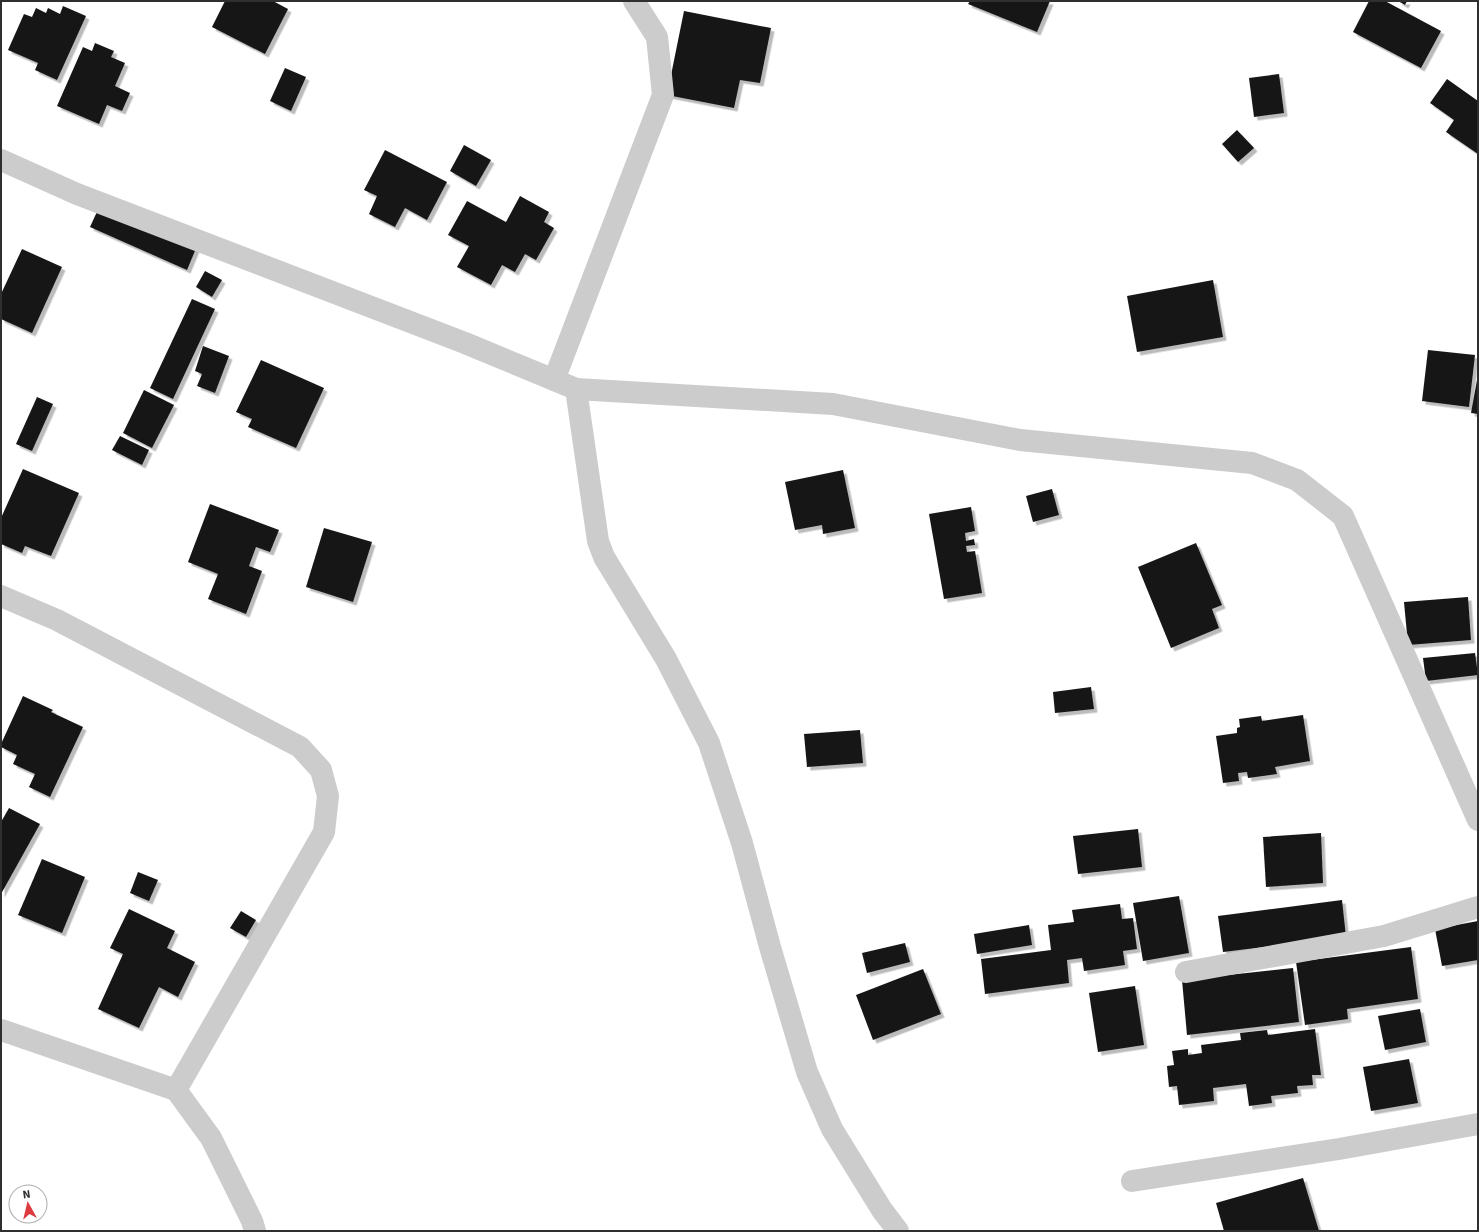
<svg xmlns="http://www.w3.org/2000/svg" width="1479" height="1232" font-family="Signika,sans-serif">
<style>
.building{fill:#161616;filter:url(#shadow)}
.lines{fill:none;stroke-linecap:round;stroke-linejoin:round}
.street{stroke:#ccc;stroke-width:22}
</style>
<defs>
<filter id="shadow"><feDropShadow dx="3.5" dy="3.5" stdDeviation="0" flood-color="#0004"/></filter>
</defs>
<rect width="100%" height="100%" fill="#fff"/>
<g class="building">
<polygon points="225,1 273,1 288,9 265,54 212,27"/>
<polygon points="970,1 1050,1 1037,32 968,4"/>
<polygon points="1369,1 1385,1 1441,31 1421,68 1353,32"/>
<polygon points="1398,1 1407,1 1405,5"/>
<polygon points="63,6 86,16 57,80 35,70 38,63 8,50 24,14 32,17 36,8 46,13 48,8 60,14"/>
<polygon points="684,11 771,28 760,83 740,80 734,108 667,95"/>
<polygon points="95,43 114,51 111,57 125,63 115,86 130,93 122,111 107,105 99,124 57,106 83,47 92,51"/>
<polygon points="285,68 306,77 291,111 270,101"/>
<polygon points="1279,74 1284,113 1254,117 1249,78"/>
<polygon points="1447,79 1478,101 1478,154 1446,132 1454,120 1430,103"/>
<polygon points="1237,130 1254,148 1238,162 1222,144"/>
<polygon points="464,145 491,160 476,186 450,171"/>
<polygon points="385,150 447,182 427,220 405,208 395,227 369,214 377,196 364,190"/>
<polygon points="520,196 549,212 544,222 554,228 536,260 525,254 515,272 502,265 491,285 457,267 469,246 448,235 467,201 506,222"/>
<polygon points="101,203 197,246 187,270 90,227"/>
<polygon points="22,249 62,267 32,333 1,319 1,294"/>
<polygon points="205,271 222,280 212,297 196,287"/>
<polygon points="1213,280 1223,337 1137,352 1127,296"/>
<polygon points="192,299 215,309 173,399 150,388"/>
<polygon points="203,346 229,356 215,393 197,386 202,374 195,371"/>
<polygon points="1428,350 1475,355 1469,407 1422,401"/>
<polygon points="261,360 324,388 296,448 248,427 252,419 236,412"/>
<polygon points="1477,380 1478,380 1478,414 1471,413"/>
<polygon points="144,390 174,405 152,448 123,433"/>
<polygon points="37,397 53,404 32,451 16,444"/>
<polygon points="120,436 149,450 142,465 112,450"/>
<polygon points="23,469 79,493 51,556 25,546 22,553 1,544 1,518"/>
<polygon points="843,470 855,528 823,534 822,525 795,530 785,482"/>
<polygon points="1052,489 1059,515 1033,522 1026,496"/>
<polygon points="210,504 279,530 270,552 256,547 249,566 262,571 246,614 208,599 218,574 188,562"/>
<polygon points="971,507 975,531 965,533 966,541 974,539 975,545 966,546 967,552 975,551 982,593 944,599 929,514"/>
<polygon points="324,528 372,542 353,602 306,587"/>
<polygon points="1196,543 1222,605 1212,609 1219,628 1171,648 1138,567"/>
<polygon points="1468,597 1471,640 1408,645 1404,602"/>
<polygon points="1475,653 1478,675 1426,681 1423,658"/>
<polygon points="1091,687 1094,709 1055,713 1053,692"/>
<polygon points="23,696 53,710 51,712 83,727 50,797 29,787 35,774 13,764 17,755 1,747 1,744"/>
<polygon points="1303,715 1310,761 1275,767 1277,774 1248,778 1247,772 1238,773 1239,781 1223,783 1216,736 1237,733 1237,728 1240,727 1239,719 1261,716 1262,721"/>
<polygon points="860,730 863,763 807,767 804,734"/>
<polygon points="9,808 40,824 1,894 1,822"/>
<polygon points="1138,829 1142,867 1078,874 1073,836"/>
<polygon points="1321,833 1323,883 1266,887 1263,837"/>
<polygon points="42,859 85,877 62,933 18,915"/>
<polygon points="138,872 158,880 149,901 130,893"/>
<polygon points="1179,896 1189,953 1143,961 1133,903"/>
<polygon points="1342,900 1346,937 1223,952 1218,916"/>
<polygon points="1120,904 1122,919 1133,918 1137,949 1123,951 1125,965 1084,971 1082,958 1067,960 1069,983 985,994 981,959 1051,950 1048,925 1074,922 1072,910"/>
<polygon points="129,909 175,931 167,948 195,962 178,997 159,987 139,1028 98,1009 123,954 110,948"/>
<polygon points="241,911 256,920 246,937 230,928"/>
<polygon points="1478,921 1478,960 1442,966 1435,929"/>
<polygon points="1029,925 1032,945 977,954 974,934"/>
<polygon points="905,943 910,962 867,973 862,953"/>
<polygon points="1411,947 1418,999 1347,1009 1348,1019 1305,1025 1296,962"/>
<polygon points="1293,968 1299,1022 1187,1035 1182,980"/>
<polygon points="923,969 941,1014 873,1040 856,995"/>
<polygon points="1135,986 1144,1045 1098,1052 1089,993"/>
<polygon points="1420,1009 1426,1042 1385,1050 1378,1016"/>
<polygon points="1315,1029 1321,1075 1312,1075 1313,1085 1297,1086 1298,1093 1271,1096 1272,1103 1249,1106 1246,1084 1213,1088 1214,1101 1179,1105 1177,1086 1169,1087 1167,1066 1174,1065 1172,1051 1188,1049 1188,1055 1202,1053 1201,1045 1241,1040 1240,1033 1267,1030 1268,1035"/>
<polygon points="1409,1059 1418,1103 1371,1111 1363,1067"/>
<polygon points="1303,1178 1319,1231 1224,1231 1216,1203"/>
</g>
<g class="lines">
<g class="street">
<polyline points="1,160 77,194 465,343 576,389 598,541 604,557 666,659 709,743 742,843 770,947 807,1072 832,1129 882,1210 898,1231"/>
<polyline points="554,380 663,95 657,37 634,1"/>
<polyline points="576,389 833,404 1020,440 1252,463 1297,480 1343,516 1478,820"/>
<polyline points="1,596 57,620 300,747 321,770 328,796 324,832 176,1090"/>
<polyline points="1186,972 1384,936 1478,907"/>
<polyline points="1,1030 176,1090 211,1138 252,1221 255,1231"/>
<polyline points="1132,1181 1339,1149 1478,1124"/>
</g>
</g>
<rect width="1479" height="1232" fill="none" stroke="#2f2f2f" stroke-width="4"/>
<g transform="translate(28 1204) rotate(352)"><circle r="19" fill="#ffffff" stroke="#acacac"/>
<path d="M0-3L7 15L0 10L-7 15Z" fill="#dd3b3f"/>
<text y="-6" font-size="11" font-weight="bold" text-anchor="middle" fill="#2f2f2f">N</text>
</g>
</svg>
